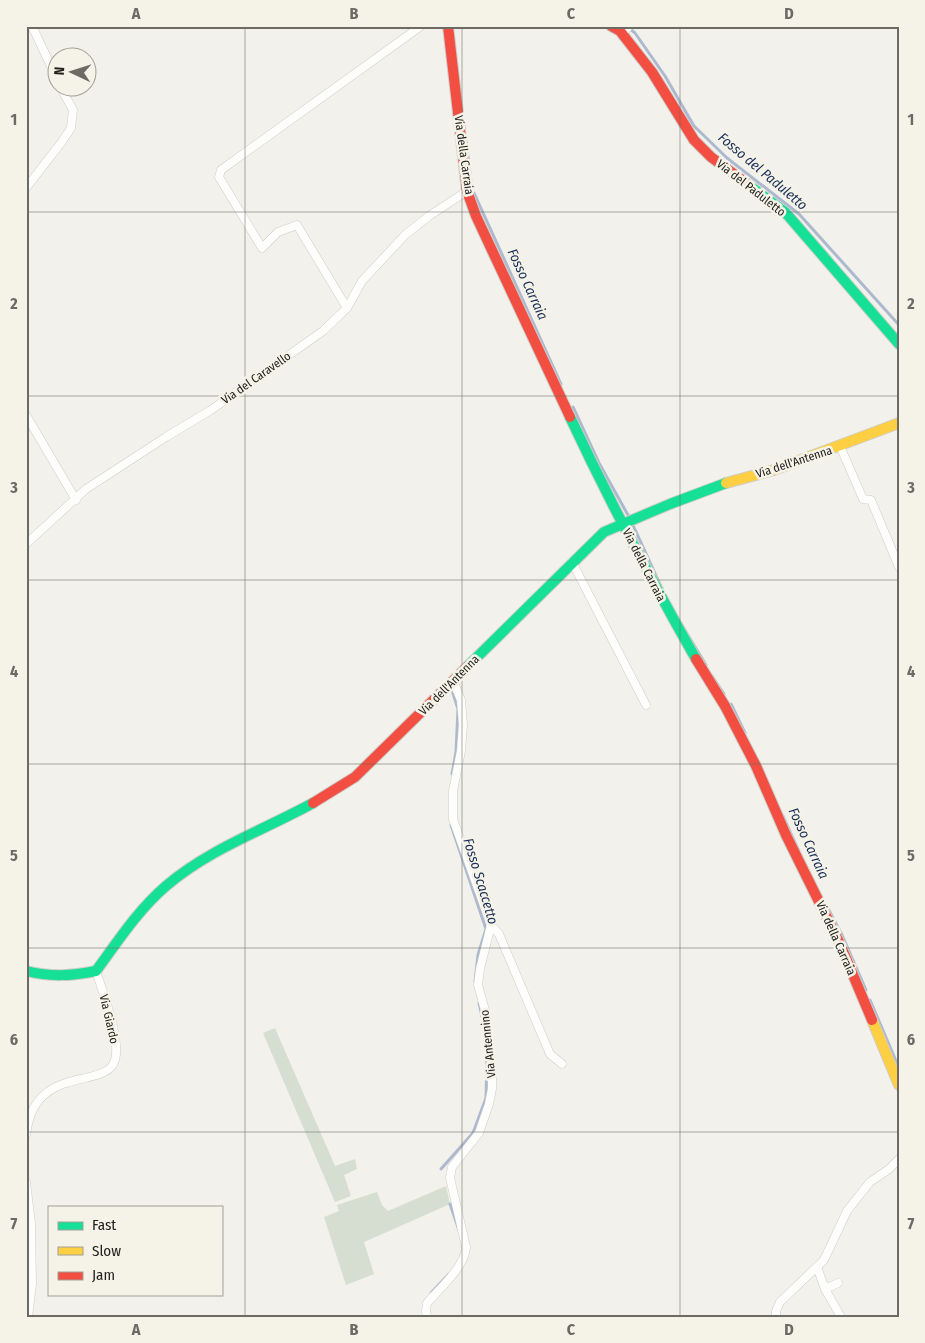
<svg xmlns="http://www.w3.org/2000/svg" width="925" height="1343" font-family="'Fira Sans Condensed',sans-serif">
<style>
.green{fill:#d5ded0}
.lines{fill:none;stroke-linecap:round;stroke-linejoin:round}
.stream{stroke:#adb9ce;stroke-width:3}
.street-casing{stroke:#cecdc9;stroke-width:9}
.fast-casing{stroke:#cecdc9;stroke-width:12}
.slow-casing{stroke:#cecdc9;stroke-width:12}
.jam-casing{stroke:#cecdc9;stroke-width:12}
.street{stroke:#fdfdfc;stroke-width:8}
.fast{stroke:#16e098;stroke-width:10}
.slow{stroke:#ffcf43;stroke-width:10}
.jam{stroke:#f24e42;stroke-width:10}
.grid{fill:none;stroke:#6b6a65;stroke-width:1;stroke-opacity:0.55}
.labels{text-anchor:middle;stroke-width:5;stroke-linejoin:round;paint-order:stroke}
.street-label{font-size:12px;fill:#22211d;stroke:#f5f3e8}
.water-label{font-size:14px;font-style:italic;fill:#182d58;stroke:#f5f3e8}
.neatline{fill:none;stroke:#6b6a65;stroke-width:2}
.grid-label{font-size:16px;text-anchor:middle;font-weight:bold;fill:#6b6a65}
</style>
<rect width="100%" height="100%" fill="#f2f1eb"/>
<g class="green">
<polygon points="275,1028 335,1166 355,1159 357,1169 344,1175 351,1196 335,1202 263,1033"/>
<polygon points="446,1186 450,1204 364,1242 374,1274 346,1285 324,1217 339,1211 337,1205 377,1192 382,1205 388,1211"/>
</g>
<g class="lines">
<g class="stream">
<polyline points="629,28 635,33 665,76 694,126 727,158 799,214 899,325"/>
<polyline points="466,141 471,182"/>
<polyline points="474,193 561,384"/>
<polyline points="573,407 599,463 628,515"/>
<polyline points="632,523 664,593"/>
<polyline points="680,622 706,665"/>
<polyline points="712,676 724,694"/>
<polyline points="731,704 745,733"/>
<polyline points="452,774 456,752 458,709 452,690"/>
<polyline points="783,816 798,849"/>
<polyline points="451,825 486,929 478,955 475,982"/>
<polyline points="823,899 842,935 866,990"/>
<polyline points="870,1000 899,1068"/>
<polyline points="479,1003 483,1021"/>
<polyline points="441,1169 473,1133 486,1098 487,1061 486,1050"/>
<polyline points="450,1204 459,1230"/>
<polyline points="431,1293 449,1274"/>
</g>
<defs>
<g id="street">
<polyline points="32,26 58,81"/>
<polyline points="622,34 629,26"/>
<polyline points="26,188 61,143 71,128 73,110 61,88"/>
<polyline points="347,308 297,225 278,232 262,248 219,177 221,170 421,26"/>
<polyline points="26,415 76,500"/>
<polyline points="840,446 863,499 871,500 899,567"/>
<polyline points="26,544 86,489 166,437 211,410 323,331 347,308 362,281 405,235 429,216 467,191"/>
<polyline points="572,562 646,705"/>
<polyline points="491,925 499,934 550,1054 562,1064"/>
<path d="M 26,1135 C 34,1062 106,1091 115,1060 C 121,1039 103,993 96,971"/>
<polyline points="26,1182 31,1224 32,1284 28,1317"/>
<polyline points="817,1267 825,1289 841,1317"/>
<polyline points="825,1289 838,1283"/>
<path d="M 427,1317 L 426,1311 L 427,1303 C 440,1288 465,1267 466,1247 L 450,1178 L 452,1167 L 479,1133 L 489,1104 L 492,1089 L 492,1068 L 485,1010 L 478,985 L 480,969 L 491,925 L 453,819 L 453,791 L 461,751 L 463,725 L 461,700 L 453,681"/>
<polyline points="776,1317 776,1311 780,1302 824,1260 847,1211 870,1182 889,1169 899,1159"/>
</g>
<g id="fast">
<polyline points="746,183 785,212 899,344"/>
<path d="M 570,417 C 609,500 651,580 696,659"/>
<polyline points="468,666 604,532 670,504 726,483"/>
<path d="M 26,971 C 51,977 71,976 96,971 C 118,941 138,910 166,886 C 209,849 264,830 313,803"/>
</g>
<g id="slow">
<polyline points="726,483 774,470 899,423"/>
<polyline points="872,1020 899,1085"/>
</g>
<g id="jam">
<polyline points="448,26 467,191 476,216 570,417"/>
<polyline points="611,26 620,31 652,72 694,140 711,157 746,183"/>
<polyline points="696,659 725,706 756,766 786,835 840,944 872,1020"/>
<polyline points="313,803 355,777 468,666"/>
</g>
</defs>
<use href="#street" class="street-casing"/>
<use href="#fast" class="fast-casing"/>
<use href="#slow" class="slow-casing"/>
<use href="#jam" class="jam-casing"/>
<use href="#street" class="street"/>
<use href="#fast" class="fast"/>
<use href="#slow" class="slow"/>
<use href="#jam" class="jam"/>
</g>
<path class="grid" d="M 245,26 L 245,1317M 462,26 L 462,1317M 680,26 L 680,1317M 26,212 L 899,212M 26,396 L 899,396M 26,580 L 899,580M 26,764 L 899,764M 26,948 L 899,948M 26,1132 L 899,1132"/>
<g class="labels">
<g class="street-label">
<text transform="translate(464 155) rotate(82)" y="4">Via della Carraia</text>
<text transform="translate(751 188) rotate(38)" y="4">Via del Paduletto</text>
<text transform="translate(256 378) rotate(-35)" y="4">Via del Caravello</text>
<text transform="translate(794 462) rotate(-18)" y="4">Via dell'Antenna</text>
<text transform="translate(644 565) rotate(63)" y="4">Via della Carraia</text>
<text transform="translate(449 685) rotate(-45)" y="4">Via dell'Antenna</text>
<text transform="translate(836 938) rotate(66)" y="4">Via della Carraia</text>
<text transform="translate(109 1019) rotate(77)" y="4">Via Giardo</text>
<text transform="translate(488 1044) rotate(-96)" y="4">Via Antennino</text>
</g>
<g class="water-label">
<text transform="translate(763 171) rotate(40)" y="5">Fosso del Paduletto</text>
<text transform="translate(528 284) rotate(65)" y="5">Fosso Carraia</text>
<text transform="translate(809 843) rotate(65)" y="5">Fosso Carraia</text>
<text transform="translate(481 881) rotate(73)" y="5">Fosso Scaccetto</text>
</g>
</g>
<rect width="925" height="1343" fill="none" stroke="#f5f3e8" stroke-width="55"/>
<rect x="48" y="1206" width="175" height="90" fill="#f5f3e8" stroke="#a19f97"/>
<rect x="58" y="1222" width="25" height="8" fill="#16e098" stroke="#a19f97"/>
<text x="92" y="1230" font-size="15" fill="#22211d">Fast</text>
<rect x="58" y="1247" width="25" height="8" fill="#ffcf43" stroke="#a19f97"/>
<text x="92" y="1256" font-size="15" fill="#22211d">Slow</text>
<rect x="58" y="1272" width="25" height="8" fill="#f24e42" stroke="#a19f97"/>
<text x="92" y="1280" font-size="15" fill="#22211d">Jam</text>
<g transform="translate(72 72) rotate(274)"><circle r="24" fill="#f5f3e8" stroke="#a19f97"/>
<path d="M0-4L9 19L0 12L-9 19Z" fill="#6b6a65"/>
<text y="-8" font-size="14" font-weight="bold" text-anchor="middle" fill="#22211d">N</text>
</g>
<rect x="28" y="28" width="870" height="1288" class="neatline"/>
<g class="grid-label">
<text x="136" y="19">A</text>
<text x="354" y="19">B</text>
<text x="571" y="19">C</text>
<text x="789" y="19">D</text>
<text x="14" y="125">1</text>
<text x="911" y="125">1</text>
<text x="14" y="309">2</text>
<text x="911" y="309">2</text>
<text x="14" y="493">3</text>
<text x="911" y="493">3</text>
<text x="14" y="677">4</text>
<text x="911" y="677">4</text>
<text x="14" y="861">5</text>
<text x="911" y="861">5</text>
<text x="14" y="1045">6</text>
<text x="911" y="1045">6</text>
<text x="14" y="1229">7</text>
<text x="911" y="1229">7</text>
<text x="136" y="1335">A</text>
<text x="354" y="1335">B</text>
<text x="571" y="1335">C</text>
<text x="789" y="1335">D</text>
</g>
</svg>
